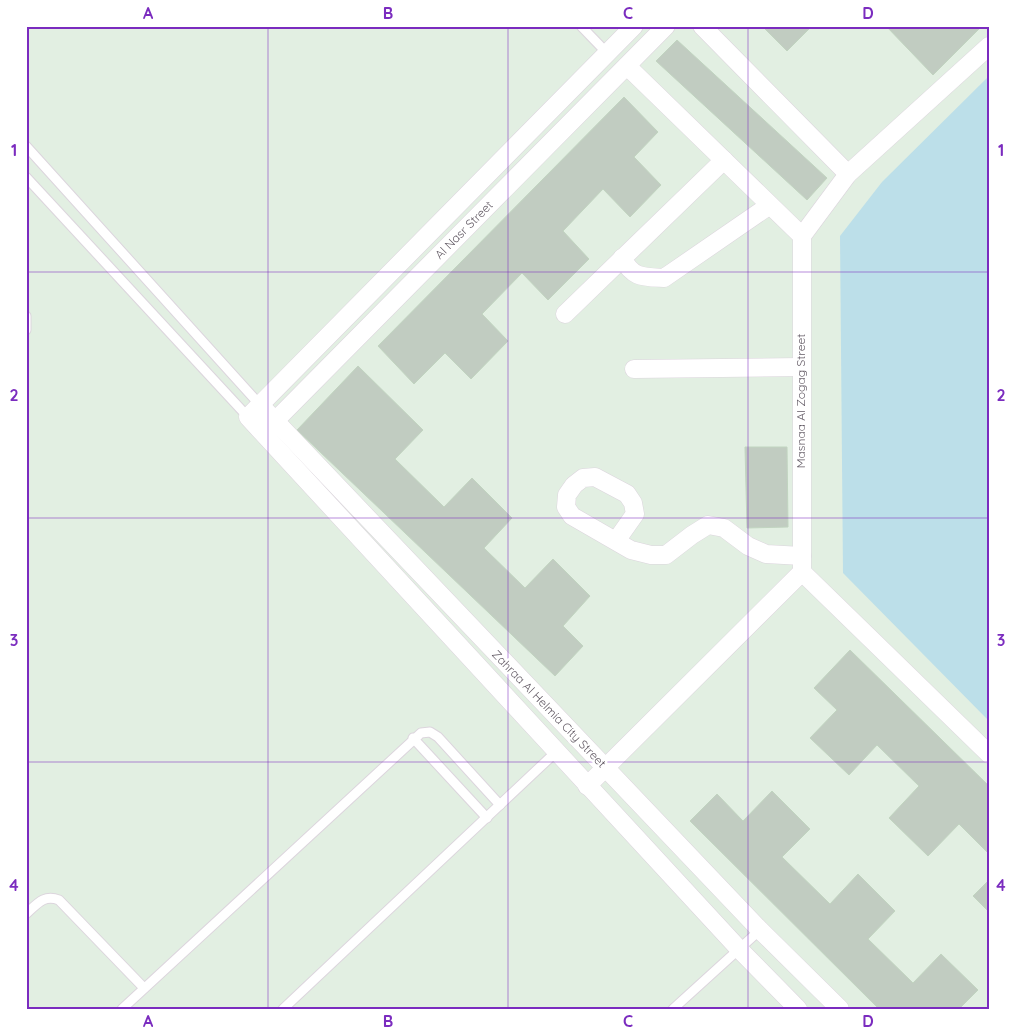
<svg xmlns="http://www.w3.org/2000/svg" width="1015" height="1035" font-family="Quicksand,sans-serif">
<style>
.green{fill:#bcdfe9}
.building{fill:#c1ccc1;stroke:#c1d4c0}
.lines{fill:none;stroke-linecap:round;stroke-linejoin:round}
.service-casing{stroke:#dcd5dd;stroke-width:11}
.minor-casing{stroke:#dcd5dd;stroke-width:19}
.service{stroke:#fff;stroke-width:9}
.minor{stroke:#fff;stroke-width:18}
.grid{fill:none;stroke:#7b2cbf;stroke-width:1;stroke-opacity:0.55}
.labels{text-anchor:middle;stroke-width:5;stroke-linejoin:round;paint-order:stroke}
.street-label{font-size:12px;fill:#625a64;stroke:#fff}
.neatline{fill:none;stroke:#7b2cbf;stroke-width:2}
.grid-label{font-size:16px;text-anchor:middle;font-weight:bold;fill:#7b2cbf}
</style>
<rect width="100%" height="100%" fill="#e2efe2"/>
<polygon class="green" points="989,76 989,721 843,573 840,236 882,182"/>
<g class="building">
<polygon points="762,26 812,26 787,51"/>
<polygon points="886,26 982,26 933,75"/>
<polygon points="677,40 827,178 807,200 656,61"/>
<polygon points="624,97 658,132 634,157 661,185 630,217 603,189 563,231 589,259 548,300 522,273 482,314 508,341 471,379 445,353 414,384 378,346"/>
<polygon points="358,366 423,430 395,459 444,507 472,478 512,518 484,548 525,588 553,559 590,596 563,626 583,646 555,676 297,430"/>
<polygon points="745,447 787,447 788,527 747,528"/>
<polygon points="850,650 989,786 989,854 959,824 928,856 889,818 919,786 877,745 849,775 810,738 837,710 814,688"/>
<polygon points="772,791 810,829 782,857 830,904 858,874 895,911 868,939 913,983 941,954 978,990 959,1009 879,1009 690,821 717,794 743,821"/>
<polygon points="989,880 989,912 973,896"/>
</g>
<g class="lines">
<defs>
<g id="service">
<polyline points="581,26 607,53"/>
<polyline points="26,146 261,406"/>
<polyline points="26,177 248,417"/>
<polyline points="26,316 26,330"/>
<polyline points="413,738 487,818"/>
<path d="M 26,914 C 37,904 44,894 59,900 L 144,988"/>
<polyline points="122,1009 421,733 430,732 438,737 500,805"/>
<polyline points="283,1009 556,752"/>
<polyline points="673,1009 760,930"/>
</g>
<g id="minor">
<polyline points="634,26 248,417 739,949 798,1009"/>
<polyline points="702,26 848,174"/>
<polyline points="989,46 848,174 802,236 802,572 989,754"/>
<polyline points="627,66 802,236"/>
<path d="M 622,258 C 633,278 642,277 664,278 L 770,205"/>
<polyline points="565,314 724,160"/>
<polyline points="634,369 801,367"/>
<polyline points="261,406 760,930 840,1009"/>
<polyline points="268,428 666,26"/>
<polyline points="616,541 635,514 633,503 627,494 595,477 583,478 574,485 567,495 566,507 572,516 631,550 651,555 666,555 692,535 708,525 724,528 748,546 766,554 802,556"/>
<polyline points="587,786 802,572"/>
</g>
</defs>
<use href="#service" class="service-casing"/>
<use href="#minor" class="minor-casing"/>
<use href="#service" class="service"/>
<use href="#minor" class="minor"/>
</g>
<path class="grid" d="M 268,26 L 268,1009M 508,26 L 508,1009M 748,26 L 748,1009M 26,272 L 989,272M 26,518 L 989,518M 26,762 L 989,762"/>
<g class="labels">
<g class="street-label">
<text transform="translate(464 230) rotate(-45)" y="4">Al Nasr Street</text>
<text transform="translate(801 401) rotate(-90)" y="4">Masnaa Al Zogag Street</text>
<text transform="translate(549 709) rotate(46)" y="4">Zahraa Al Helmia City Street</text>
</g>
</g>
<rect width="1015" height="1035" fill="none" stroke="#ffffff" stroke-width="55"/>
<rect x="28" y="28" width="960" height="980" class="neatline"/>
<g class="grid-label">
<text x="148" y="19">A</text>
<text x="388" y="19">B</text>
<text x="628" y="19">C</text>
<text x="868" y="19">D</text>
<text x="14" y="156">1</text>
<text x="1001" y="156">1</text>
<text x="14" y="401">2</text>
<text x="1001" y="401">2</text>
<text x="14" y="646">3</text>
<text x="1001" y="646">3</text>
<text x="14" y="891">4</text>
<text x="1001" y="891">4</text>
<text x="148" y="1027">A</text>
<text x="388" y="1027">B</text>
<text x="628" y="1027">C</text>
<text x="868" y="1027">D</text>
</g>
</svg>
